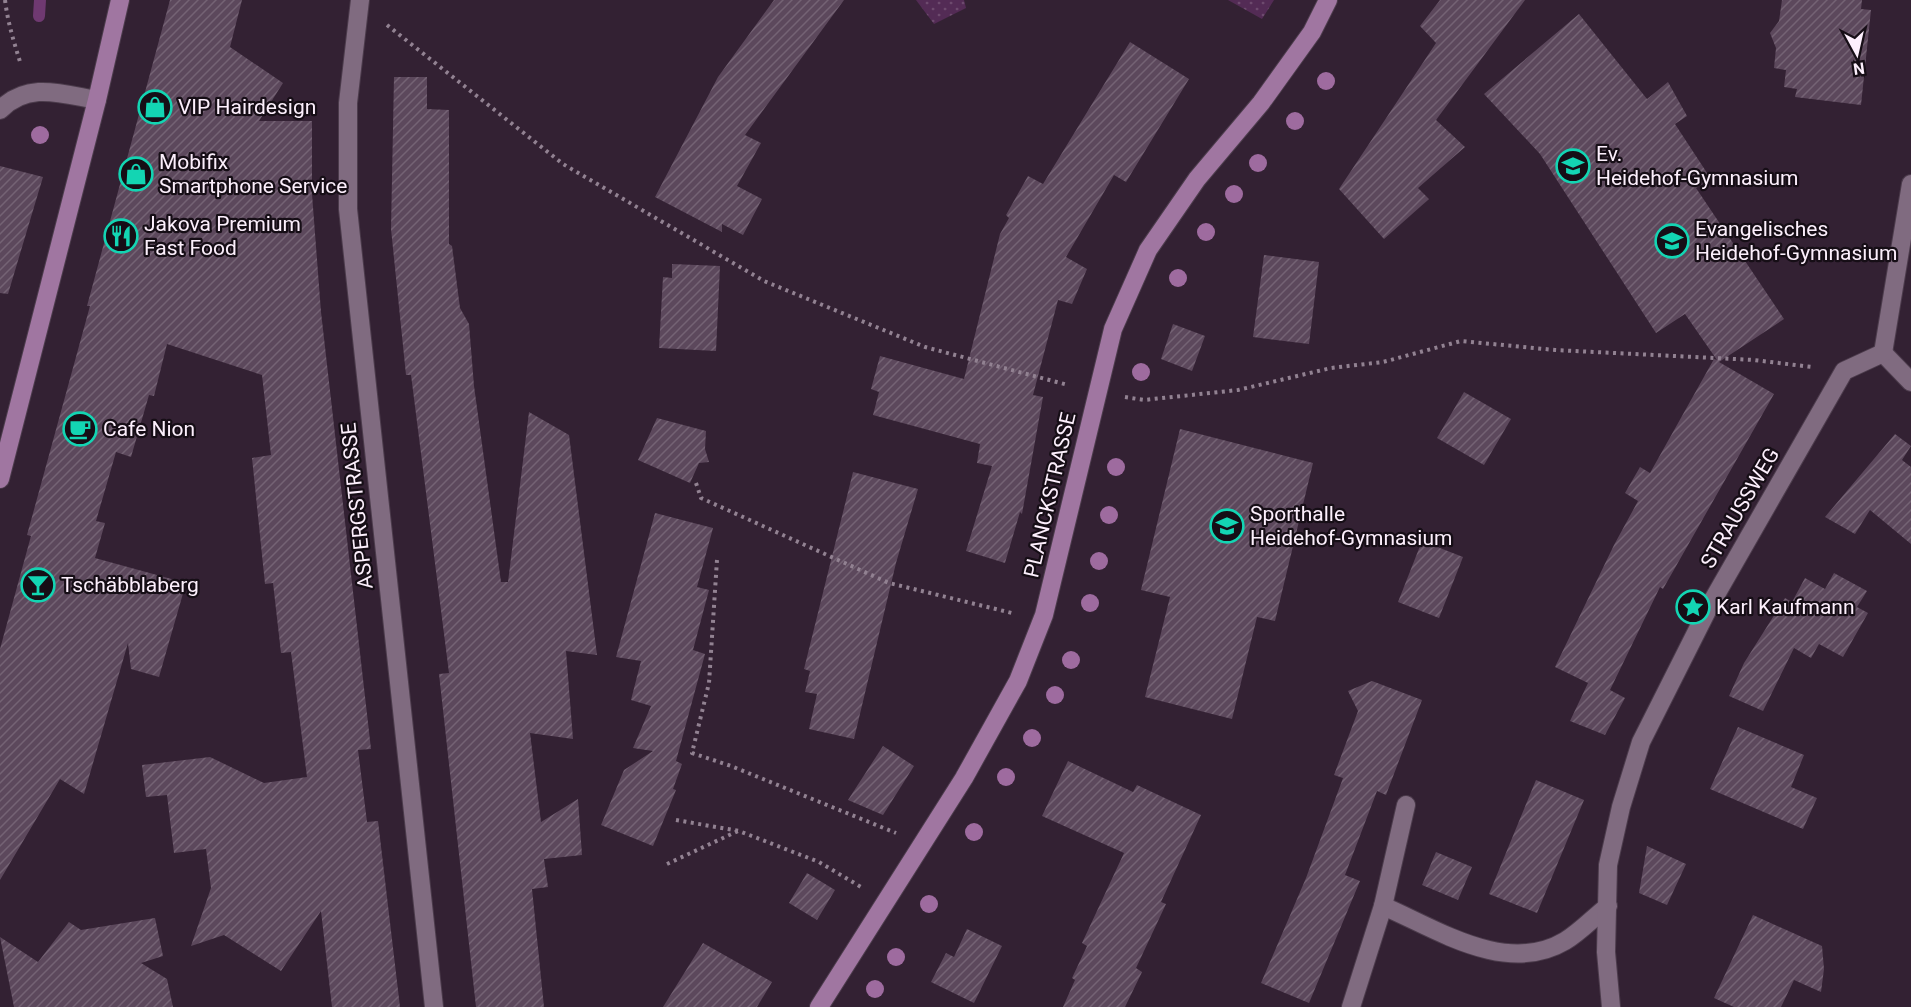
<svg xmlns="http://www.w3.org/2000/svg" width="1911" height="1007" font-family="Roboto,sans-serif">
<style>
.park{fill:url(#park-dots)}
.lines{fill:none;stroke-linecap:round;stroke-linejoin:round}
.stream{stroke:#6f3971;stroke-width:12}
.building{fill:url(#building-hatch)}
.lane-casing{stroke:#4c3c4c;stroke-width:20}
.street-casing{stroke:#4c3c4c;stroke-width:20}
.secondary-casing{stroke:#4c3c4c;stroke-width:20}
.path{stroke:#928292;stroke-width:4;stroke-dasharray:3 4.5;stroke-linecap:butt}
.lane{stroke:#806b80;stroke-width:18}
.street{stroke:#806b80;stroke-width:18}
.secondary{stroke:#a076a1;stroke-width:18}
.tree{fill:#9e6b9f}
.labels{text-anchor:middle;stroke-width:4.5;stroke-linejoin:round;paint-order:stroke}
.poi-label{font-size:21px;fill:#fceffc;stroke:#160e16;text-anchor:start}
.street-label{font-size:21px;fill:#fceffc;stroke:#160e16}
</style>
<defs>
<pattern id="park-dots" width="8" height="8" patternUnits="userSpaceOnUse" patternTransform="scale(1.5)"><rect width="8" height="8" fill="#532b55"/><path d="M2 2h.1M6 6h.1" fill="none" stroke="#6d4a6e" stroke-width="1.8" stroke-linecap="round"/></pattern>
<pattern id="building-hatch" width="6" height="6" patternUnits="userSpaceOnUse" patternTransform="scale(1.5)"><rect width="6" height="6" fill="#5c485c"/><path d="M-1 1l2-2M0 6l6-6M5 7l2-2" fill="none" stroke="#746374"/></pattern>
</defs>
<rect width="100%" height="100%" fill="#332133"/>
<g class="park">
<polygon points="916,0 964,0 966,8 934,24"/>
<polygon points="1228,0 1274,0 1262,19"/>
</g>
<g class="lines">
<polyline class="stream" points="39,16 40,0"/>
</g>
<g class="building">
<polygon points="170,0 242,0 230,47 283,83 259,121 312,121 312,194 321,312 371,749 358,750 367,822 378,821 400,1007 332,1007 321,911 281,971 224,935 191,946 211,888 206,849 174,853 167,795 146,797 142,765 210,757 264,783 307,777 291,652 281,653 273,583 265,584 252,458 271,455 262,375 167,344 154,396 149,395 131,457 116,452 96,521 105,523 95,558 186,583 159,677 131,669 128,643 84,794 60,779 0,880 0,649 31,536 27,535 90,306 87,306"/>
<polygon points="774,0 844,0 745,135 761,143 737,186 762,199 743,235 722,224 722,232 655,197 718,77"/>
<polygon points="1440,0 1525,0 1436,120 1465,147 1418,188 1429,199 1384,239 1339,189 1436,43 1420,26"/>
<polygon points="1782,0 1862,0 1861,9 1871,10 1861,105 1795,97 1797,89 1784,87 1786,70 1774,68 1776,48 1770,33 1779,21"/>
<polygon points="1579,14 1647,99 1668,82 1687,116 1675,124 1711,179 1696,188 1784,319 1719,362 1774,394 1663,589 1660,587 1610,690 1625,698 1605,735 1570,721 1588,683 1555,667 1614,545 1638,501 1625,493 1640,467 1650,473 1714,359 1717,360 1685,314 1656,333 1540,154 1484,94"/>
<polygon points="1130,42 1189,79 1126,182 1114,175 1066,257 1087,269 1072,304 1058,300 1033,395 1043,397 1022,514 1020,512 1005,563 966,551 992,466 977,463 980,444 873,415 879,392 871,389 880,356 964,379 1000,234 1009,218 1006,215 1028,176 1043,184"/>
<polygon points="394,77 427,77 427,109 449,110 449,244 452,246 460,308 469,324 474,386 501,582 508,582 529,412 569,435 597,655 566,651 573,739 530,733 541,822 578,799 582,855 544,859 548,887 532,889 544,1007 476,1007 439,674 449,673 411,375 406,375 391,229"/>
<polygon points="0,166 43,177 8,294 0,293"/>
<polygon points="1264,255 1319,262 1309,344 1253,337"/>
<polygon points="672,264 720,266 716,351 659,348 663,277 672,278"/>
<polygon points="1173,324 1205,336 1192,371 1161,359"/>
<polygon points="1464,392 1511,419 1484,465 1437,438"/>
<polygon points="657,418 706,431 705,449 709,462 699,463 690,483 638,460"/>
<polygon points="1180,429 1313,463 1275,621 1257,617 1232,719 1145,697 1170,597 1141,590"/>
<polygon points="1895,434 1911,446 1902,460 1911,467 1911,544 1870,510 1855,534 1825,517"/>
<polygon points="853,472 918,489 896,563 854,739 809,729 817,694 805,692 810,671 804,669"/>
<polygon points="655,513 713,528 697,587 709,590 693,650 705,654 676,761 682,764 673,789 676,790 653,846 601,825 624,770 653,751 633,748 651,706 631,700 641,661 616,657"/>
<polygon points="1422,541 1463,557 1439,618 1398,602"/>
<polygon points="1834,573 1867,591 1857,607 1868,613 1843,657 1819,644 1811,658 1794,648 1763,711 1729,696 1744,663 1785,598 1792,602 1805,578 1825,589"/>
<polygon points="1372,681 1422,700 1386,795 1377,791 1345,875 1360,881 1309,1003 1261,983 1306,878 1343,778 1334,775 1358,711 1348,691"/>
<polygon points="1738,727 1804,755 1791,787 1817,798 1803,829 1710,789"/>
<polygon points="883,746 914,766 883,815 848,800"/>
<polygon points="1068,761 1133,792 1137,785 1201,815 1161,902 1166,904 1136,968 1142,972 1125,1007 1063,1007 1075,980 1072,978 1087,946 1082,943 1124,853 1042,816"/>
<polygon points="1536,780 1584,800 1537,913 1489,894"/>
<polygon points="1647,846 1686,864 1667,905 1639,893"/>
<polygon points="1436,852 1472,867 1458,900 1422,885"/>
<polygon points="807,873 835,890 817,920 789,903"/>
<polygon points="1753,915 1822,946 1824,969 1821,992 1794,980 1781,1007 1734,1007 1714,998"/>
<polygon points="155,918 163,956 141,963 167,979 173,1007 14,1007 0,937 38,962 69,922 81,930"/>
<polygon points="967,929 1002,946 974,1003 931,982 946,953 954,957"/>
<polygon points="703,943 772,982 757,1007 663,1007"/>
</g>
<g class="lines">
<defs>
<g id="lane">
<path d="M 1383,906 C 1437,929 1506,976 1565,941 C 1580,932 1594,917 1608,906"/>
<polyline points="1351,1007 1383,906 1406,805"/>
</g>
<g id="street">
<polyline points="360,0 348,103 348,209 434,1007"/>
<path d="M 0,110 C 28,81 62,94 97,100"/>
<polyline points="1883,353 1911,382"/>
<polyline points="1611,1007 1606,952 1608,865 1621,807 1641,742 1710,605 1844,371 1883,353 1911,184"/>
</g>
<g id="secondary">
<polyline points="0,479 97,100 120,0"/>
<polyline points="819,1007 964,778 1018,681 1044,615 1113,329 1148,250 1197,179 1261,103 1312,32 1328,0"/>
</g>
</defs>
<use href="#lane" class="lane-casing"/>
<use href="#street" class="street-casing"/>
<use href="#secondary" class="secondary-casing"/>
<g class="path">
<path d="M 5,0 C 8,24 14,42 21,65"/>
<polyline points="387,25 563,164 764,281 925,347 1068,385"/>
<polyline points="1125,397 1144,400 1238,390 1331,368 1383,362 1461,341 1555,350 1754,360 1812,367"/>
<polyline points="696,483 701,498 889,583 1012,613"/>
<polyline points="717,560 709,683 692,753 731,766 896,833"/>
<polyline points="676,820 739,831 819,862 861,887"/>
<polyline points="667,864 738,831"/>
</g>
<use href="#lane" class="lane"/>
<use href="#street" class="street"/>
<use href="#secondary" class="secondary"/>
</g>
<g class="tree">
<circle cx="1326" cy="81" r="9"/>
<circle cx="1295" cy="121" r="9"/>
<circle cx="40" cy="135" r="9"/>
<circle cx="1258" cy="163" r="9"/>
<circle cx="1234" cy="194" r="9"/>
<circle cx="1206" cy="232" r="9"/>
<circle cx="1178" cy="278" r="9"/>
<circle cx="1141" cy="372" r="9"/>
<circle cx="1116" cy="467" r="9"/>
<circle cx="1109" cy="515" r="9"/>
<circle cx="1099" cy="561" r="9"/>
<circle cx="1090" cy="603" r="9"/>
<circle cx="1071" cy="660" r="9"/>
<circle cx="1055" cy="695" r="9"/>
<circle cx="1032" cy="738" r="9"/>
<circle cx="1006" cy="777" r="9"/>
<circle cx="974" cy="832" r="9"/>
<circle cx="929" cy="904" r="9"/>
<circle cx="896" cy="957" r="9"/>
<circle cx="875" cy="989" r="9"/>
</g>
<defs>
<symbol id="shop-ring" viewBox="-11 -11 22 22"><circle r="9.5" fill="#160e16" stroke="#13d5b3" stroke-width="1.5"/><path d="M-5-2.5h2.3a2.7 3.5 0 0 1 5.4 0H5L5.5 6h-11ZM-1.5-2.5h3a1.5 2.3 0 0 0-3 0Z" fill="#13d5b3"/></symbol>
<symbol id="school-ring" viewBox="-11 -11 22 22"><circle r="9.5" fill="#160e16" stroke="#13d5b3" stroke-width="1.5"/><path d="M0-5L7-2L0 1L-7-2ZM-4 1L0 2.5L4 1V4Q0 6-4 4Z" fill="#13d5b3"/></symbol>
<symbol id="restaurant-ring" viewBox="-11 -11 22 22"><circle r="9.5" fill="#160e16" stroke="#13d5b3" stroke-width="1.5"/><path d="M-5-6h1v4h1v-4h1v4h1v-4h1v5L-1.5 .5V6h-2V.5L-5-1ZM5-6V6H3V1.5H1.5Q1.5-4 5-6Z" fill="#13d5b3"/></symbol>
<symbol id="cafe-ring" viewBox="-11 -11 22 22"><circle r="9.5" fill="#160e16" stroke="#13d5b3" stroke-width="1.5"/><path d="M-5.5-4.5H6V0H3Q3 3.5 0 3.5H-2.5Q-5.5 3.5-5.5 0ZM3-3.2v2h1.7v-2ZM-6 4.5H4V6H-6Z" fill="#13d5b3"/></symbol>
<symbol id="bar-ring" viewBox="-11 -11 22 22"><circle r="9.5" fill="#160e16" stroke="#13d5b3" stroke-width="1.5"/><path d="M-6-5H6L.8 .8V4.5H3.5V6h-7V4.5H-.8V.8Z" fill="#13d5b3"/></symbol>
<symbol id="sight-ring" viewBox="-11 -11 22 22"><circle r="9.5" fill="#160e16" stroke="#13d5b3" stroke-width="1.5"/><path d="M0-6L1.8-2.2L6-1.7L2.9 1.2L3.7 5.4L0 3.3L-3.7 5.4L-2.9 1.2L-6-1.7L-1.8-2.2Z" fill="#13d5b3"/></symbol>
</defs>
<g fill-rule="evenodd">
<use href="#shop-ring" x="136" y="88" width="38" height="38"/>
<use href="#school-ring" x="1554" y="147" width="38" height="38"/>
<use href="#shop-ring" x="117" y="155" width="38" height="38"/>
<use href="#restaurant-ring" x="102" y="217" width="38" height="38"/>
<use href="#school-ring" x="1653" y="222" width="38" height="38"/>
<use href="#cafe-ring" x="61" y="410" width="38" height="38"/>
<use href="#school-ring" x="1208" y="507" width="38" height="38"/>
<use href="#bar-ring" x="19" y="566" width="38" height="38"/>
<use href="#sight-ring" x="1674" y="588" width="38" height="38"/>
</g>
<g class="labels">
<g class="poi-label">
<text x="178" y="114">VIP Hairdesign</text>
<text x="1596" y="161">Ev.<tspan x="1596" dy="24">Heidehof-Gymnasium</tspan></text>
<text x="159" y="169">Mobifix<tspan x="159" dy="24">Smartphone Service</tspan></text>
<text x="144" y="231">Jakova Premium<tspan x="144" dy="24">Fast Food</tspan></text>
<text x="1695" y="236">Evangelisches<tspan x="1695" dy="24">Heidehof-Gymnasium</tspan></text>
<text x="103" y="436">Cafe Nion</text>
<text x="1250" y="521">Sporthalle<tspan x="1250" dy="24">Heidehof-Gymnasium</tspan></text>
<text x="61" y="592">Tschäbblaberg</text>
<text x="1716" y="614">Karl Kaufmann</text>
</g>
<g class="street-label">
<text transform="translate(1050 495) rotate(-77)" y="7">PLANCKSTRASSE</text>
<text transform="translate(357 506) rotate(-96)" y="7">ASPERGSTRASSE</text>
<text transform="translate(1740 508) rotate(-60)" y="7">STRAUSSWEG</text>
</g>
</g>
<g transform="translate(1857 54) rotate(172)" stroke="#160e16" stroke-width="4.5" paint-order="stroke">
<path d="M0-4.5L10 22L0 15L-10 22Z" fill="#fceffc"/>
<text y="-9" font-size="16" font-weight="bold" text-anchor="middle" fill="#fceffc">N</text>
</g>
</svg>
